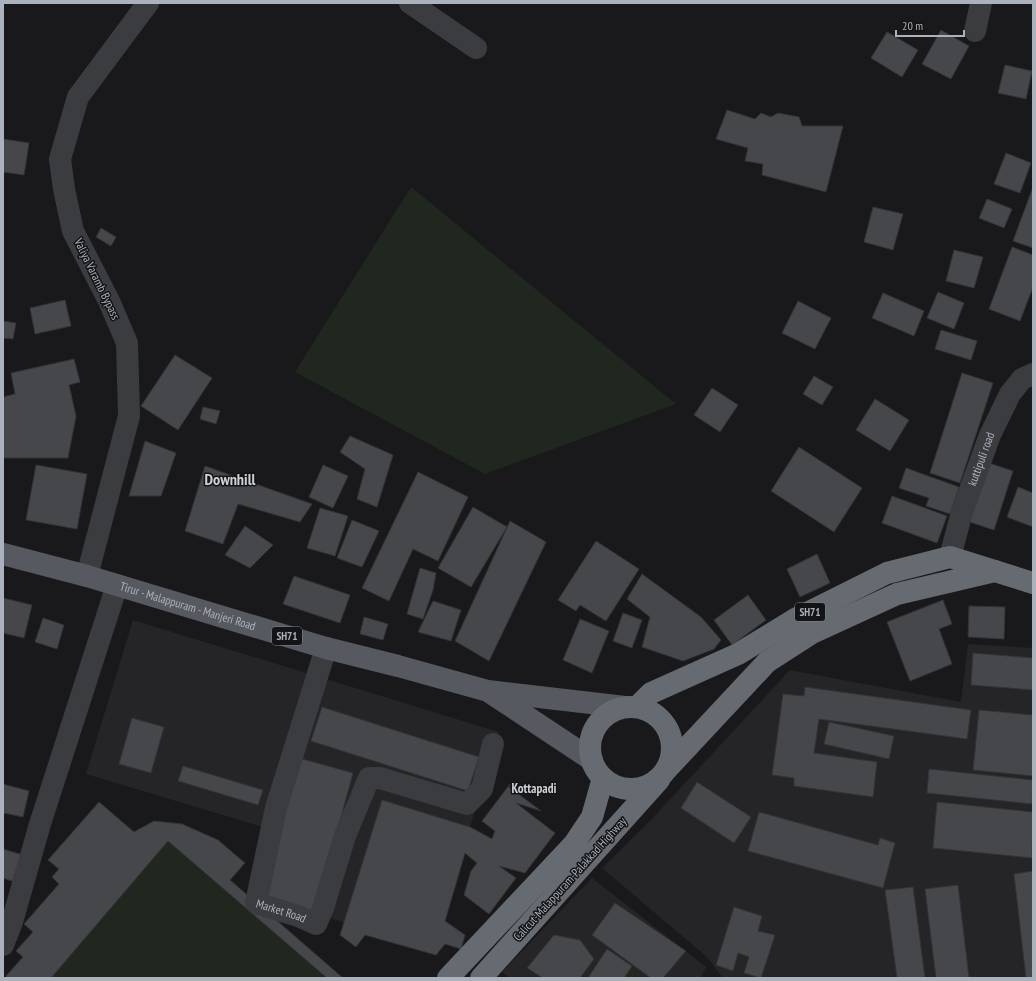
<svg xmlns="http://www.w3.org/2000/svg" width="1036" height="981" font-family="'PT Sans Narrow',sans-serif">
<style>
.built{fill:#252528}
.green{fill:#1f271f}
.building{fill:#46474b;stroke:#333437}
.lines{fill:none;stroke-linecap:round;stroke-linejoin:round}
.minor{stroke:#3a3c40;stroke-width:22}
.major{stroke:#56595f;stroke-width:22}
.highway{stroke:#666a71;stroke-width:22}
.labels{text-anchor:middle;stroke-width:3;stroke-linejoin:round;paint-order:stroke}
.shield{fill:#141416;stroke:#7e838a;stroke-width:1}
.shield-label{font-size:11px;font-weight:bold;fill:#acb2bb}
.street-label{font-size:12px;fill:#acb2bb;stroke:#141416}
.neighbourhood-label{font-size:13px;font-weight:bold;fill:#cdd0d7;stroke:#141416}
.district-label{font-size:16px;font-weight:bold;fill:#cdd0d7;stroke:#141416}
</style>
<rect width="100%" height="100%" fill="#19191b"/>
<g class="built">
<polygon points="133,620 499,732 470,827 382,800 345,923 315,913 279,832 86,774"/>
<polygon points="968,644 1033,648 1033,978 723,978 707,957 602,868 651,820 790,670 961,702"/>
<polygon points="592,878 706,967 701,978 510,978 502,972"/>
</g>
<g class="green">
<polygon points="411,187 676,404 485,474 295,372"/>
<polygon points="99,802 134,831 154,821 182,824 230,880 343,978 8,978 23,957 16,951 33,932 24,924 59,884 52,877 58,869 48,860"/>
<polygon points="615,956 641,974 638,978 605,978"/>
</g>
<g class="building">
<polygon points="941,30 969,46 951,79 922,64"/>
<polygon points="887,32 918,50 902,77 871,58"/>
<polygon points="1005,65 1032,71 1026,99 998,93"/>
<polygon points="727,110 755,119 761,113 771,117 778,113 799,117 802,126 843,126 826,192 762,175 763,164 745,161 748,148 716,139"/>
<polygon points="3,139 29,143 24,175 3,172"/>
<polygon points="1006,153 1031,163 1020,193 994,184"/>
<polygon points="1033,187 1033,248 1013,241"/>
<polygon points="987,199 1012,209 1004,228 979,218"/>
<polygon points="873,207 903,214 893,250 864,242"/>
<polygon points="101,228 116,237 111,246 96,237"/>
<polygon points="1012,247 1033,255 1033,287 1020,321 989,309"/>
<polygon points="954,250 983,257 974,288 946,281"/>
<polygon points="938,292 964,303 954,329 927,318"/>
<polygon points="883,293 924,311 914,336 872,318"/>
<polygon points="65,300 71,326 35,334 30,308"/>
<polygon points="798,301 831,318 815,349 782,333"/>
<polygon points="3,321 16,323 13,339 3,338"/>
<polygon points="941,330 977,341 971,360 935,349"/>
<polygon points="175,355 212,378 178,430 141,406"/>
<polygon points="74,359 80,382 69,385 76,416 68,458 3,458 3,397 15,394 11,373"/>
<polygon points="962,373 993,383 960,483 930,473"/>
<polygon points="814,376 833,387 822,405 803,394"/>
<polygon points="712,388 738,405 720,432 694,415"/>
<polygon points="875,399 909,420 890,451 856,430"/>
<polygon points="203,407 220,411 216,424 200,419"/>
<polygon points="350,436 393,455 377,507 357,499 365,469 340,452"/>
<polygon points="145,441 176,453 161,496 129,496"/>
<polygon points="799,447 862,488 834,532 771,491"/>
<polygon points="983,461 1013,471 994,530 964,520"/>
<polygon points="36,465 87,474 77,529 26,520"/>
<polygon points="323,465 348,476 333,508 309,497"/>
<polygon points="205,466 312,504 300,522 238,504 223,544 185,531"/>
<polygon points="906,468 959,487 950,514 926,506 929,498 899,488"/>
<polygon points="418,472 468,497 438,561 413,549 389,601 362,588"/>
<polygon points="1018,487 1033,493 1033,527 1007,517"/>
<polygon points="892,496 947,516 937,543 882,523"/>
<polygon points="473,507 507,527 471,587 438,568"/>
<polygon points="320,508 348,516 335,556 307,548"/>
<polygon points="352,520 379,531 362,567 337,558"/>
<polygon points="510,521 546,542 489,661 455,641"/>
<polygon points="245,526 273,545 250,568 225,555"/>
<polygon points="596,541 639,569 606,621 580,605 576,611 558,600"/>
<polygon points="817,554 830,583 800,597 787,569"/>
<polygon points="420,568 436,573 433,590 423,619 407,614"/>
<polygon points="642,574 701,617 721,640 714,649 683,661 642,647 650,617 627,599"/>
<polygon points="294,576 350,595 340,623 283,604"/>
<polygon points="748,595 766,620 732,645 714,620"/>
<polygon points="3,598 32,605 24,638 3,633"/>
<polygon points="943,600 952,624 939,629 952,664 910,681 887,622"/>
<polygon points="433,601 461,610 451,641 418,632"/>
<polygon points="969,606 1005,607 1004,639 968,637"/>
<polygon points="623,613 642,620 632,648 613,641"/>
<polygon points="364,617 388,624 383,640 360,634"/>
<polygon points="43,618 64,625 57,649 35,642"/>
<polygon points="580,619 609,631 592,673 563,660"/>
<polygon points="973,653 1033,658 1033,690 971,685"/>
<polygon points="805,687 971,710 967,739 819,719 814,753 877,762 873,797 794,786 794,778 772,775 783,694 804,696"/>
<polygon points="322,707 479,757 468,791 311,741"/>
<polygon points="979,710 1033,715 1033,776 973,770"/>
<polygon points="132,718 164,727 151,773 119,764"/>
<polygon points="829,722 894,736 889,759 824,744"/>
<polygon points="299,758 353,773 315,913 261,899"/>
<polygon points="183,766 263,790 258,805 178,781"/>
<polygon points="929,769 1033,780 1032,804 927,793"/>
<polygon points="697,782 751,817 734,843 681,808"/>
<polygon points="3,784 29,791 23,817 4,813 3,819"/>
<polygon points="510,784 509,787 541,811 516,803 555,833 525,873 499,866 516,878 489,914 464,895 471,871 477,863 465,853 445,921 465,935 461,949 445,944 436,955 365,935 356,947 340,935 382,800 470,827 492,839 495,831 482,821"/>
<polygon points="99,802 134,832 154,821 182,824 218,840 245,863 230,880 343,978 327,978 168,841 51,978 8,978 6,976 23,957 16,951 33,932 24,924 59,884 52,877 59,869 48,860"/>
<polygon points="937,802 1033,812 1032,858 933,848"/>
<polygon points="759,812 878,845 880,838 895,843 883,888 748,851"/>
<polygon points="3,849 26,856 18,883 3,878"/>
<polygon points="1033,871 1033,978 1026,978 1014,874"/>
<polygon points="958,885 969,978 936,978 925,889"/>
<polygon points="913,887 925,978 897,978 885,890"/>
<polygon points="615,903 686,951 663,978 651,978 592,935"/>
<polygon points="734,907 762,916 758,931 775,935 761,978 744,973 749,957 738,953 733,971 716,965"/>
<polygon points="554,935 580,940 594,959 580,978 543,978 527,968"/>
<polygon points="607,949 632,966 624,978 588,978"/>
</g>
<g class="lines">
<g class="minor">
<polyline points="410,3 476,48"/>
<polyline points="975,31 981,3"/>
<path id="s1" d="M 950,557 L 962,512 L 990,435 L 1010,394 L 1022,379 L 1033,374"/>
<polyline points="87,576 129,416 127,343 109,301 73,231 64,189 60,159 78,97 148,3"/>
<path id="s2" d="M 326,648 L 276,808 L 256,903 L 298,916 L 316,924 L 323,908 L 345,836 L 369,778 L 380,778 L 467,804 L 482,789 L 493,744"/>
<polyline points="3,945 12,922 40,824 117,585"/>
</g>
<g class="major">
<path id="s3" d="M 3,554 L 87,576 L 326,648 L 398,666 L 488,691 L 625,707"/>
<polyline points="491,693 592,760"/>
</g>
<g class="highway">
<circle cx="631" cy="748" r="41"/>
<polyline points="637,707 651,693 738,654 797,618 887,573 950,557 1033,583"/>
<polyline points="666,770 767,662 812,633 897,594 995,571"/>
<polyline points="448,978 574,844 592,817 603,778"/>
<polyline points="481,978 659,780"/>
</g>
</g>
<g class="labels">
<g class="shield">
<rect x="795" y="603" width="30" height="18" rx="3"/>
<rect x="272" y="627" width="30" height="18" rx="3"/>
</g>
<g class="shield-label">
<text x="810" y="616">SH71</text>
<text x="287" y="640">SH71</text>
</g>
<g class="street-label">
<text transform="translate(97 279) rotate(64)" y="4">Valiya Varamb Bypass</text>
<text dy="4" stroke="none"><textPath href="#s1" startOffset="103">kuttipuli road</textPath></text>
<text dy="4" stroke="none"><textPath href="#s3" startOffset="192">Tirur - Malappuram - Manjeri Road</textPath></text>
<text transform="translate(570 879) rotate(-48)" y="4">Calicut-Malappuram-Palakkad Highway</text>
<text dy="4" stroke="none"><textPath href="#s2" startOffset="291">Market Road</textPath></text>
</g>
<g class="neighbourhood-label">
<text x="534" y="793">Kottapadi</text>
</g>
<g class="district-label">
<text x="230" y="485">Downhill</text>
</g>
</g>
<rect width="1036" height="981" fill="none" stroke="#acb2bb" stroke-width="8"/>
<path d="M896 30v6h68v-6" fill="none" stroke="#acb2bb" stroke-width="2"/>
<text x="902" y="30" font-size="12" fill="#acb2bb" stroke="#141416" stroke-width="3" paint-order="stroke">20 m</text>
</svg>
